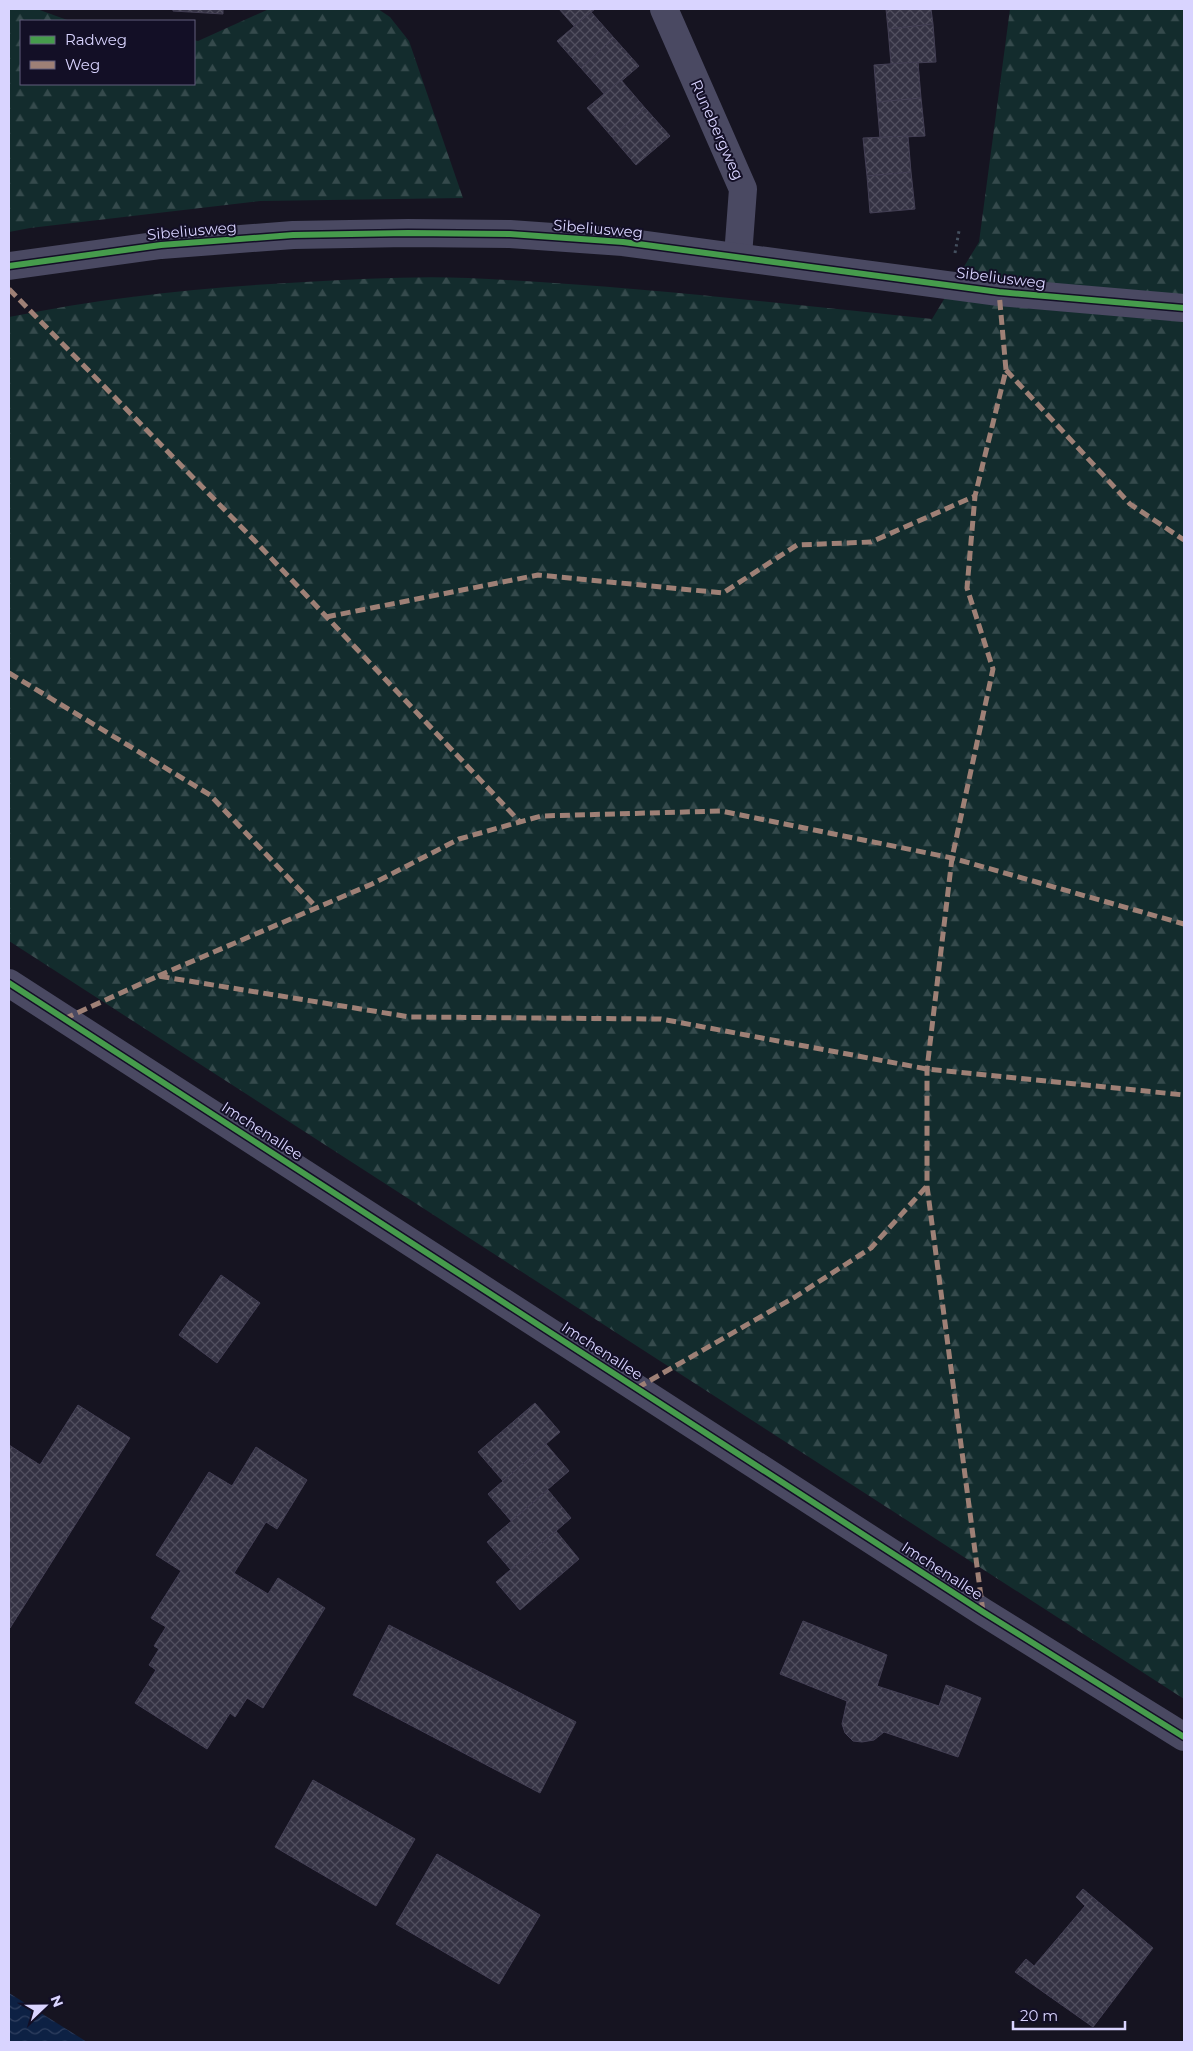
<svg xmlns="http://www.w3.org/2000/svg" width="1193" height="2051" font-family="Montserrat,sans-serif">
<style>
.forest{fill:url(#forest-firs)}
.water{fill:url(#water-waves)}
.building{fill:url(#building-cross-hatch);stroke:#433f54}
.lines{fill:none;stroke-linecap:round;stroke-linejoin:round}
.path{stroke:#44505f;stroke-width:3;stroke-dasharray:2.5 4;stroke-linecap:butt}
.minor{stroke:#4a4962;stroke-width:28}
.quiet{stroke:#9e8076;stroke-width:5;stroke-dasharray:10 5;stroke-linecap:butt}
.cycleway-casing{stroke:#130f26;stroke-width:9}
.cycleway{stroke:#469c4c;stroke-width:6}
.labels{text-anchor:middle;stroke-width:4;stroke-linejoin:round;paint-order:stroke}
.street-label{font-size:15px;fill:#d9d4ff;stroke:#130f26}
</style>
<defs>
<pattern id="forest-firs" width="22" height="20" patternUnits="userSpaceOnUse" patternTransform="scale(1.25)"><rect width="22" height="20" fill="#132c2d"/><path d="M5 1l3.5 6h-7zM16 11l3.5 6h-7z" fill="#354a4c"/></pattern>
<pattern id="water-waves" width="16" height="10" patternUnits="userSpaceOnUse" patternTransform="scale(1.25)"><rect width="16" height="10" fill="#0d2144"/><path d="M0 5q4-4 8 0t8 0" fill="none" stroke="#304060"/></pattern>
<pattern id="building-cross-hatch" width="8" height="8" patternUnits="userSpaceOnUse" patternTransform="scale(1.25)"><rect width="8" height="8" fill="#343243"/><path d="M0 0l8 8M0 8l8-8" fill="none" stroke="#514f5f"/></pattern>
</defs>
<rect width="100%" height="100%" fill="#161421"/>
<g class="forest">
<polygon points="9,9 37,9 70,21 21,21 21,84 194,84 194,40 198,41 269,9 378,9 390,17 409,41 463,198 260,201 30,228 9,232"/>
<path d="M 1010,9 L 1184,9 L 1184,1699 L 9,941 L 9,317 C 106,297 205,287 305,282 C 359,279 414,276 468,278 C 623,285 778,303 932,319 L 979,242 Z"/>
</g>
<polygon class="water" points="9,1993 87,2042 9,2042"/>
<g class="building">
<polygon points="173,9 223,9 223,14 173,11"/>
<polygon points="559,9 595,9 574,26"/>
<polygon points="886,9 931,9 933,24 888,29"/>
<polygon points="591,12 614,38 581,68 557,41"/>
<polygon points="933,24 936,62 891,64 888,29"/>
<polygon points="614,38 639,66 605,95 581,68"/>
<polygon points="918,62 921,98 877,102 874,65"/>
<polygon points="621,80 645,108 612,137 587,108"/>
<polygon points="921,98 925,136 880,138 877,102"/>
<polygon points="645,108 670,136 636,165 612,137"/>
<polygon points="908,136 911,172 867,176 863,138"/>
<polygon points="911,172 915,209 870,213 867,176"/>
<polygon points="221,1275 260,1303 217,1363 179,1335"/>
<polygon points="535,1403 560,1432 503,1481 478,1452"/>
<polygon points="78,1405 130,1438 10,1628 9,1445 40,1465"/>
<polygon points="546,1444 569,1471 511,1521 488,1494"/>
<polygon points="256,1447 307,1480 277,1529 266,1522 234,1573 268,1594 278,1578 325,1608 263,1708 247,1698 235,1717 230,1713 207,1749 135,1703 156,1670 149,1665 159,1649 154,1646 166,1627 151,1618 181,1571 156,1555 209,1472 232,1486"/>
<polygon points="548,1490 571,1518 511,1570 487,1542"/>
<polygon points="556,1531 579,1559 520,1610 496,1582"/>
<polygon points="803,1621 887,1655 877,1686 939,1706 946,1685 981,1698 958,1757 884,1732 874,1740 862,1742 853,1741 845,1733 842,1724 847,1701 780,1674"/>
<polygon points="389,1625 576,1722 540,1793 353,1695"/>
<polygon points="313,1780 415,1839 376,1906 275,1847"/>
<polygon points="437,1854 540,1915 499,1984 396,1924"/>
<polygon points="1083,1889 1153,1948 1093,2027 1015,1972 1026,1959 1034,1966 1085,1906 1076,1897"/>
</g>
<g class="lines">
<polyline class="path" points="955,253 959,231"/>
<g class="minor">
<polyline points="664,9 743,189 738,256"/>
<polyline points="9,266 161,245 293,235 408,233 510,234 623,242 999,292 1184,308"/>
<polyline points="9,983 983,1612 1184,1737"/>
</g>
<g class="quiet">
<polyline points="9,289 254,540 520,822"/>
<polyline points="1006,370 1130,504 1184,540"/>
<polyline points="326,617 538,575 723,593 797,545 871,542 975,496"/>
<polyline points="9,673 210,795 317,908"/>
<polyline points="158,976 372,884 459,839 541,816 721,811 952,858 1184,924"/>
<polyline points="64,1019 158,976 410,1017 661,1019 927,1069 1184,1095"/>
<polyline points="637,1388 795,1297 871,1248 927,1186"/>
<polyline points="983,1612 927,1186 927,1069 952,858 993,669 967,588 975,496 1006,370 999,292"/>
</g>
<defs>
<g id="cycleway">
<polyline points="9,266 161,245 293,235 408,233 510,234 623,242 999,292 1184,308"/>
<polyline points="9,983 983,1612 1184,1737"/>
</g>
</defs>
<use href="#cycleway" class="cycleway-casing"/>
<use href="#cycleway" class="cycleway"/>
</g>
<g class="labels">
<g class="street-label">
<text transform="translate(717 130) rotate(66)" y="5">Runebergweg</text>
<text transform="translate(598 229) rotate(5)" y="5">Sibeliusweg</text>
<text transform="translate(192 231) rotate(-5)" y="5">Sibeliusweg</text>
<text transform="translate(1001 278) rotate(7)" y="5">Sibeliusweg</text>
<text transform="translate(262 1131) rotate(33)" y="5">Imchenallee</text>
<text transform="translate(602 1351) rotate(33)" y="5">Imchenallee</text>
<text transform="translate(942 1571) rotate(33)" y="5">Imchenallee</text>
</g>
</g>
<rect width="1193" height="2051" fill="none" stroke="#d9d4ff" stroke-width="20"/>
<rect x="20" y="20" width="175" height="65" fill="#130f26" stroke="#625e7d"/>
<rect x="30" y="36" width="25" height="8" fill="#469c4c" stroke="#625e7d"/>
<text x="65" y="45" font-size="15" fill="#d9d4ff">Radweg</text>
<rect x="30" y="61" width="25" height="8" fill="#9e8076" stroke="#625e7d"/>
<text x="65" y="70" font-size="15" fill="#d9d4ff">Weg</text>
<g transform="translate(45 2006) rotate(68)" stroke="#130f26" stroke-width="4" paint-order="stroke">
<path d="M0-4L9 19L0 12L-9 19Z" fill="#d9d4ff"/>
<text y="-8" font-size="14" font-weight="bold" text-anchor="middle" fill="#d9d4ff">N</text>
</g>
<path d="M1013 2021v8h112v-8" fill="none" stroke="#d9d4ff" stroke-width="2.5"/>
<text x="1020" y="2021" font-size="15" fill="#d9d4ff" stroke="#130f26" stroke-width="4" paint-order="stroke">20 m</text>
</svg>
